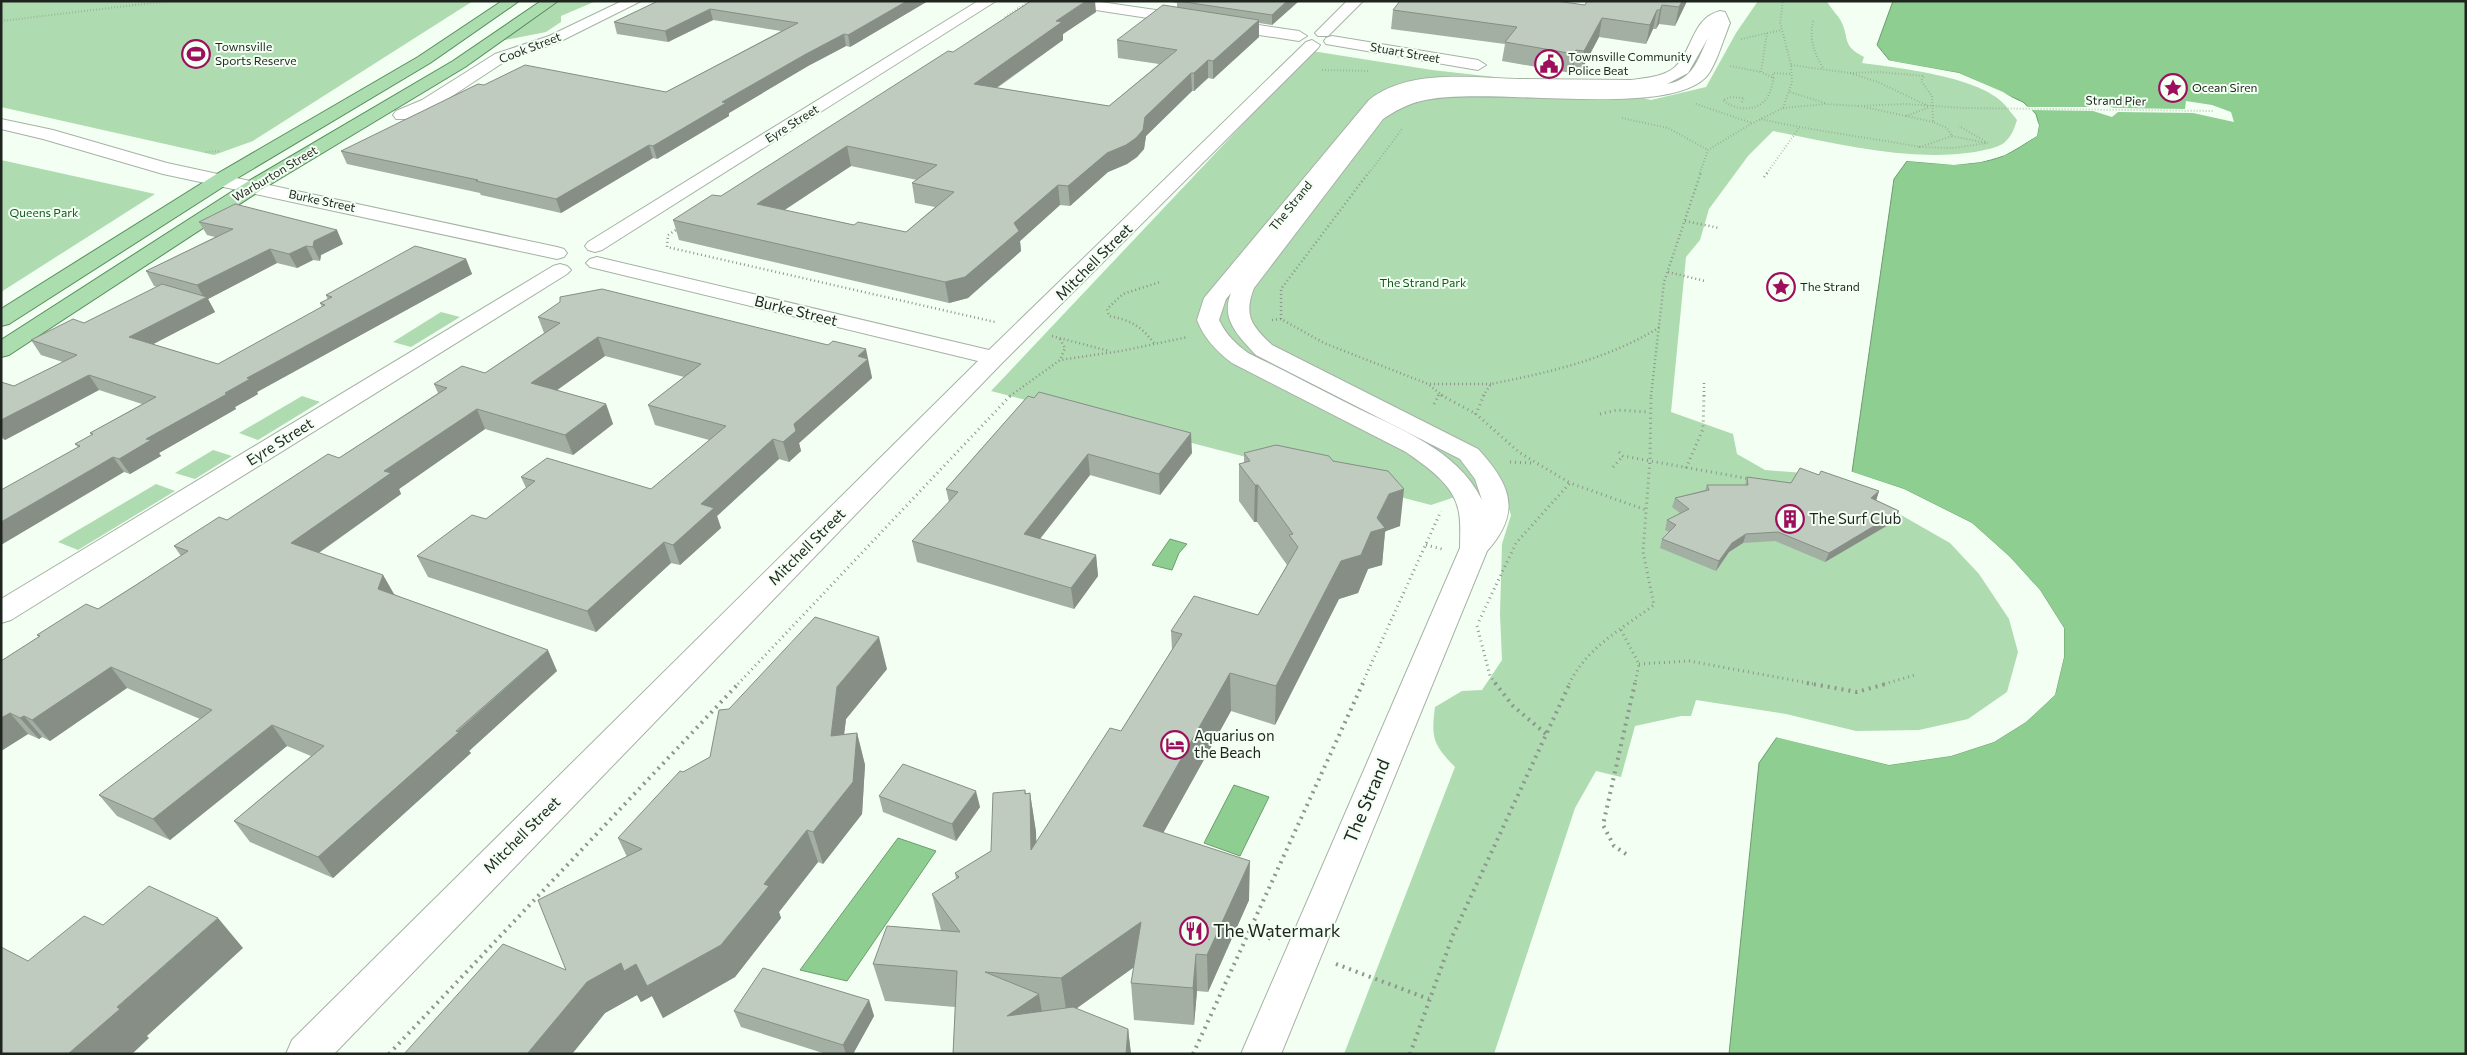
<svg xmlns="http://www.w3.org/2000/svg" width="2467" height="1055" font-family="Commissioner,sans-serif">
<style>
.green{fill:#afdbb0}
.water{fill:#8ecf91;stroke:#6d9c6f}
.pier{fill:#f2fff2}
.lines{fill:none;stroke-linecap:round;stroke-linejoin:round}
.minor-casing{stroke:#a6b2a6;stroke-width:2}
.major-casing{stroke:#568d5a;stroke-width:2}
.path-far3{stroke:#8d968d;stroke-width:2;stroke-dasharray:0.5 2.5;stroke-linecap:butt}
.path-far2{stroke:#8d968d;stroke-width:2.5;stroke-dasharray:1 3;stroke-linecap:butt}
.path-far1{stroke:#8d968d;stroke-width:3;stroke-dasharray:1 4;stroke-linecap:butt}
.path{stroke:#8d968d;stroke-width:4;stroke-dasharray:2 5;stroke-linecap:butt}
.minor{fill:#fff;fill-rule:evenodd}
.major{fill:#acddaf;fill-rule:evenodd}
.wall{fill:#a4afa4;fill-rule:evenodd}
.shaded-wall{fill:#868e86}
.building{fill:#bfcbbf;stroke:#868e86;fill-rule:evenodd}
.labels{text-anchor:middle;stroke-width:4;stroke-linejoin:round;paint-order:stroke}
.far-poi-label{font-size:12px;fill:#1f241f;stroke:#f2fff2;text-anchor:start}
.far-street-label{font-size:12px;fill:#1f241f;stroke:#f2fff2}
.far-park-label{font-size:12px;fill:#14581e;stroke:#f2fff2}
.street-label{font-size:15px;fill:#1f241f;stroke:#f2fff2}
.poi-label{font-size:15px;fill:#1f241f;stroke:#f2fff2;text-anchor:start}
.near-street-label{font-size:18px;fill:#1f241f;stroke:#f2fff2}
.near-poi-label{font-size:18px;fill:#1f241f;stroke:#f2fff2;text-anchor:start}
</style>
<rect width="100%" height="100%" fill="#f2fff2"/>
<g class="green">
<polygon points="1,1 473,1 253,141 214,155 1,107"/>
<polygon points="557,1 596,1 561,16 561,22 546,32 500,41"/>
<path d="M 1758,1 L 1827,1 C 1830,8 1838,15 1841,21 C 1850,39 1841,45 1864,57 L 1862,63 C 1898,68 1975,76 2002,102 C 2007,107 2012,114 2017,120 C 2014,129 2012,136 2004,143 C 1997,148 1984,150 1975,152 C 1907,162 1840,144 1773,131 L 1748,156 L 1709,209 L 1700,240 L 1686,257 L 1671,412 L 1733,434 L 1737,454 L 1765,470 L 1817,474 L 1880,503 L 1950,543 L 1979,574 L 2009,619 L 2018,652 L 2007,692 L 1968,719 L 1919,730 L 1856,731 L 1786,714 L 1696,700 L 1691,716 L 1681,716 L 1635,726 L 1621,777 L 1596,771 L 1575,808 L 1494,1054 L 1344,1054 L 1455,767 C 1433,744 1431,738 1435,707 L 1462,691 L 1482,690 L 1502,660 L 1500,614 L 1502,544 L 1511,515 L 1500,482 L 1431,505 L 991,391 L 1312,51 L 1432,70 L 1584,87 L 1662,84 L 1680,80 L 1665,85 L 1615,91 L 1651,100 L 1706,87 L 1736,33 Z"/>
<polygon points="1,160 155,194 1,292"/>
<polygon points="441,312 460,317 411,347 393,342"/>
<polygon points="302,396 320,402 258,440 239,433"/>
<polygon points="213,450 232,456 195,479 175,473"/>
<polygon points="156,484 175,491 78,550 58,542"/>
</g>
<g class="water">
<path d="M 1893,1 L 2466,1 L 2466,1054 L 1729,1054 L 1759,763 L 1777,737 L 1889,765 L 1951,756 L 1994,742 L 2026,722 L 2055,695 L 2064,657 L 2064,628 L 2040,590 L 2010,557 L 1972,523 L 1904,489 L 1852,472 L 1894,179 L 1907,161 C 1940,164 1972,168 2003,156 C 2015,151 2026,143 2037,136 L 2039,125 L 2036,114 L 2023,102 L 1959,73 L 1890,61 L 1877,45 Z"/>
<polygon points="1170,539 1187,544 1179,553 1172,570 1152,565"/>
<polygon points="1234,785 1269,797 1240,856 1204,843"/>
<polygon points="898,838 936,851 847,981 800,970"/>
</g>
<g class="pier">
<polygon points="1887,60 1959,73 2003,92 2028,107 2088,107 2096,103 2114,108 2185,109 2186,101 2212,105 2231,112 2234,122 2193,113 2118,112 2112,117 2093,111 2032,110 2039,125 2037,136 2005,155 1981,162 1954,165 1907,161 1905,160 1908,158 1954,162 1981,160 2004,153 2020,145 2034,135 2037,125 2034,115 2022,104 1982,85 1958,76 1890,63"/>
<polygon points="1850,471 1904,489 1972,523 2010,557 2040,590 2064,628 2064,657 2055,695 2026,722 1994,742 1951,756 1889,765 1775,737 1778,735 1889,762 1951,754 1992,740 2025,720 2053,694 2062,657 2062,629 2038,591 2009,559 1970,525 1903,491 1851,474"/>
</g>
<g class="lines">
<defs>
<g id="minor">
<polygon points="622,1 641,1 559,42 507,60 434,108 408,119 396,119 393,115 396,111 422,100 495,54 549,36"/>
<polygon points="978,1 996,1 602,250 595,252 588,250 585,246 588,242"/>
<polygon points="1056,1 1094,1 1299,31 1307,36 1299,41 1063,5"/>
<polygon points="1347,1 1363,1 1328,36 1318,36 1315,33"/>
<path d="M 1720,11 L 1725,12 L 1730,23 C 1724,37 1715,69 1705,78 C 1663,119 1485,85 1421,101 C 1407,104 1395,111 1383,119 L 1254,288 C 1243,316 1252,326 1272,345 L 1478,449 C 1511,485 1522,512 1487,551 L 1281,1054 L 1241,1054 L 1460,548 C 1460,536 1461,524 1459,513 C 1455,485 1427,467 1406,452 L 1232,363 C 1216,351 1204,338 1197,320 L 1204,298 L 1369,100 C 1409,68 1472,78 1520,79 C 1557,79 1594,80 1631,80 C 1645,78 1664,77 1675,67 C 1693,50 1692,18 1720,11 ZM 1708,38 C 1698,59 1693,80 1667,84 L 1688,73 ZM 1231,293 C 1220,319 1239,337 1256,355 L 1460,459 L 1475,479 L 1482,500 C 1457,449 1399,429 1351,405 C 1317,388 1283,370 1248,353 C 1236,344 1226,335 1219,320 L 1226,299 Z"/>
<polygon points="1332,36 1478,60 1486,65 1478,70 1326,44 1324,41 1326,38"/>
<polygon points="1312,40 1320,45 1318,48 1002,363 334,1054 286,1054 292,1040 978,361 590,267 586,263 590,259 597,257 989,350 1306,42"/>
<polygon points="1,119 53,130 167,163 557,247 564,249 567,253 564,257 557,259 163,174 43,139 1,129"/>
<polygon points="560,264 567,266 571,270 567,274 11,620 1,623 1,599 553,266"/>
</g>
<g id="major">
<polygon points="502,1 519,1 430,63 229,183 9,324 1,326 1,309 215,175 418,57"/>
<polygon points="541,1 558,1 465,67 261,190 9,355 1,357 1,340 247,182 453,61"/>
</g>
</defs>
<use href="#minor" class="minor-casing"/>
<use href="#major" class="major-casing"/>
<g class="path-far3">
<polyline points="1005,17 1029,1"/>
<polyline points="1,21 169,1"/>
<path d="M 1813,21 C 1809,38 1814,53 1823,68"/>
<polyline points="1741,39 1782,30"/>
<polyline points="1791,65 1850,73 1878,82 1928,106"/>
<polyline points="1730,66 1761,72"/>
<polyline points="1322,70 1370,71"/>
<polyline points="1850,73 1879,72 1924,76 1921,81 1932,96 1933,122 1947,128 1952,136 1920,147 1954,148 1988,143 1959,126"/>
<polyline points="1773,78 1773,73 1791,74"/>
<polyline points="1790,92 1825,103"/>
<path d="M 1742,102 L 1744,98 L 1731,97 L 1723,100 C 1735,111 1757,112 1767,98 C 1771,92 1772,84 1774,78 L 1761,72 L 1767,33"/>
<polyline points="1696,104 1752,123"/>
<polyline points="1858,106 1905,104 1963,108 2214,111"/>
<polyline points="1864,107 1906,116 1930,107"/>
<polyline points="1783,108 1826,104 1858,106"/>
<polyline points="1906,116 1933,122"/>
<polyline points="1622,118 1668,128 1708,150"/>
<path d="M 1761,119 C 1813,131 1867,137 1920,147"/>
<polyline points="1952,136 1986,143"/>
<polyline points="206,152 220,151"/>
<polyline points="1369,173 1402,129"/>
<polyline points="1700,173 1708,150 1749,125 1783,108 1792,82 1791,65 1780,22 1783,1"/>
<polyline points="1767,173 1799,128"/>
</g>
<g class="path-far2">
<polyline points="1764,177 1768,172"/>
<polyline points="1685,221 1719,228"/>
<polyline points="679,228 668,235 667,247 995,322"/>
<polyline points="1668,272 1705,281"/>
<polyline points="1281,319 1281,289 1369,172"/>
<polyline points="1272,320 1281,319 1324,343 1428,384 1443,396"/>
<polyline points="1052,336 1109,351"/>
<polyline points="1060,339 1065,348 1060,360"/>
<path d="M 1154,343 C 1141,326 1130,320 1109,316 L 1107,309 L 1123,294 L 1160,282"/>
<polyline points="1430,384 1491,384"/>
<polyline points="1010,396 1060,360 1121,351 1188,337"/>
<polyline points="1438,396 1439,394"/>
<path d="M 1483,396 L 1491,384 C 1551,372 1608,359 1660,327"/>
<polyline points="1651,396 1664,282 1701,172"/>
<polyline points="1704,396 1704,380"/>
</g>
<g class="path-far1">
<polyline points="1441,395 1476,414"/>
<polyline points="1484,395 1476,414 1520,453 1570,483"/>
<polyline points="1434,404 1439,395"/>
<polyline points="1600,414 1617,410 1649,412"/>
<polyline points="1619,452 1623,456 1750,479"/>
<polyline points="1510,462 1532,463"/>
<polyline points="1613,467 1623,456"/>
<polyline points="1686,468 1703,429 1704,395"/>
<polyline points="1426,545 1442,549"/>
<polyline points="1479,621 1516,543 1570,483 1646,510"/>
<polyline points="1477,626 1490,676 1496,684"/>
<polyline points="1621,630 1639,664 1635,684"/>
<polyline points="1639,664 1689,661 1814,684"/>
<polyline points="738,684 1011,395"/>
<polyline points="1362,684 1441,511"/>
<path d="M 1569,684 C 1586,648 1623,628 1654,605 L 1643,552 L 1650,459 L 1651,395"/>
<polyline points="1884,684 1915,675"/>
</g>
<g class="path">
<polyline points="1495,683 1513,706 1546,734"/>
<polyline points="1807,683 1857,692 1889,683"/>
<polyline points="1626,854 1614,846 1603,825 1635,683"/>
<polyline points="1249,930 1274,940"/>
<polyline points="1336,964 1429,999"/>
<polyline points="389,1054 739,683"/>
<polyline points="1193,1054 1363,683"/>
<polyline points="1410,1054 1453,935 1570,683"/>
</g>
<use href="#minor" class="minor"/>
<use href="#major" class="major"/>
</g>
<g class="wall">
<polygon points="658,1 928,1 850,47 846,46 808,66 729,113 729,116 657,159 653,158 561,213 481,195 480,193 347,164 341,151 484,85 666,92 781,31 713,20 668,42 617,34 614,22"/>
<path d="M 1165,1 L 1299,1 L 1272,25 L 1259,23 L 1259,37 L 1213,79 L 1208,78 L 1194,91 L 1192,91 L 1146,136 L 1144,149 L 1137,157 L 1127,164 L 1108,172 L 1070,206 L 1060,205 L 1020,241 L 1021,251 L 968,298 L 949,303 L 679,240 L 673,220 L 721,196 L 953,52 L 1096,12 L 1063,34 L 1063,40 L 997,88 L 1109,106 L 1159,64 L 1118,58 L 1117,40 L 1177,8 L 1177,3 ZM 851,166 L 917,180 L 912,183 L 915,203 L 935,207 L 906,232 L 854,225 L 784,210 Z"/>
<polygon points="1687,1 1675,26 1659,24 1656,29 1653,29 1646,44 1599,37 1581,71 1573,70 1571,73 1502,61 1505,44 1391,29 1393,10 1585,5"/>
<polygon points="199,222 343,244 321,255 320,261 313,260 297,268 277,263 208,299 215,312 153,344 218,364 322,307 320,303 328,300 326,295 466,259 472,274 257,392 258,394 235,407 236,409 159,453 161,456 130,474 124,472 78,447 75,444 92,435 90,433 142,404 99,390 5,440 1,438 1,382 14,386 63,362 41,355 31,340 84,323 158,287 154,286 146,271 215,237 207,235"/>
<polygon points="538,317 870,368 872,378 799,443 801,451 789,462 779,459 717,516 721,528 680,565 671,563 596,632 428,577 417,556 486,519 526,488 521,477 651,489 709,440 655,425 648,405 684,377 605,356 556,390 606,404 613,424 573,455 485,429 399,489 401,494 319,553 383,575 394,594 557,671 469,751 471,753 333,878 250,842 234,821 311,756 287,746 170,840 117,816 99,795 200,719 127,688 50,741 42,737 39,739 28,734 1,751 1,661 39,637 37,635 98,609 181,556 174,546 227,520 339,458 438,393 434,384 485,373 544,333"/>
<polygon points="1028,396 1192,453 1160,495 1090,475 1040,539 1096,555 1098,576 1074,609 917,562 912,541 949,502 946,489"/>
<polygon points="1244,453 1333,461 1400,526 1386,531 1385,532 1382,565 1368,569 1358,593 1339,599 1275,725 1231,711 1163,833 1249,900 1208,992 1197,991 1194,1025 1134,1020 1131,983 1134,967 1076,1009 1128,1029 1131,1054 953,1054 955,1007 885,1001 873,964 941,930 932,894 956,879 955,873 991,851 1025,790 1026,794 1030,793 1036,832 1036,843 1121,731 1172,650 1171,631 1258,615 1287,565 1257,522 1254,522 1239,501 1239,464 1244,463"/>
<polygon points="1819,475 1879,491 1876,500 1899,511 1895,521 1825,562 1775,541 1743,543 1729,552 1716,571 1660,548 1662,539 1669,532 1665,530 1667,520 1680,513 1672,507 1675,498 1705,490 1707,485 1745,485 1747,477 1791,483"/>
<polygon points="887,669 846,719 844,734 857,733 865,765 862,814 823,864 818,862 779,912 781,918 735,977 663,1018 652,996 641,1002 637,995 605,1013 572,1054 404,1054 566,970 627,857 618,838 683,772 710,757 729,709"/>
<polygon points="879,796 980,807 956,841 883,812"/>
<polygon points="869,1000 874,1016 853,1054 826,1054 741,1027 734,1011"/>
</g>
<g class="shaded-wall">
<polygon points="907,1 928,1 850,47 848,35"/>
<polygon points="1086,1 1095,1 1096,12 1063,34 1063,40 976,102 974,84 1056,21"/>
<polygon points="1287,1 1299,1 1272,25 1272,15"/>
<polygon points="1682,1 1687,1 1675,26 1679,7"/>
<polygon points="1662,5 1659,24 1656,29 1660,10"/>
<polygon points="710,9 713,20 668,42 665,31"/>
<polygon points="1657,10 1653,29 1646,44 1650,25"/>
<polygon points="1602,18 1599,37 1581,71 1584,51"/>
<polygon points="1259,20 1259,37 1213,79 1213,61"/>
<polygon points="844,34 846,46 808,66 729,113 729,116 657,159 653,146 722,102 806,54"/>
<polygon points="1576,50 1573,70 1571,73 1574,54"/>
<polygon points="1208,60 1208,78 1194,91 1194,73"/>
<polygon points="1191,73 1192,91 1146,136 1144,149 1137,157 1127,164 1108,172 1070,206 1068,186"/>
<polygon points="649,145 653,158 561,213 556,199"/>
<polygon points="847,146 851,166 762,225 757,204"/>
<polygon points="1058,185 1060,205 1020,241 1021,251 968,298 949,303 945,282"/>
<polygon points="337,230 343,244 321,255 320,261 313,247 314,241"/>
<polygon points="306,246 313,260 297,268 289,254"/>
<polygon points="270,249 277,263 208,299 215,312 138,352 129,337 204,298 197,285"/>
<polygon points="466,259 472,274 257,392 258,394 235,407 236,409 159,453 161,456 130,474 119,459 146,439 247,378"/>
<polygon points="598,337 605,356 539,403 531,383"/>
<polygon points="866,349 872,378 799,443 801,451 789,462 783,442 794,424 858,356"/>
<polygon points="89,375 99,390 5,440 1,434 1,420"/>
<polygon points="606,404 613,424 573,455 565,435"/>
<polygon points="477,409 485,429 399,489 401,494 304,563 291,543 384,471"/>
<polygon points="1191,433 1192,453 1160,495 1159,474"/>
<polygon points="773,439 779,459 717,516 721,528 680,565 673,545 701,504"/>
<polygon points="1088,454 1090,475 1027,555 1024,534"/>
<polygon points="113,457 124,472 1,545 1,522"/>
<polygon points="1255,485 1258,485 1257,522 1254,522"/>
<polygon points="1404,489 1400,526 1386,531 1385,532 1382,565 1368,569 1358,593 1339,599 1275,725 1276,686 1341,561 1377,518 1389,494"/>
<polygon points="1879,491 1876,501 1871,498"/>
<polygon points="1899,511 1895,521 1825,562 1829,553"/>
<polygon points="1746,534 1743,543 1729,552 1716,571 1719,561 1732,543"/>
<polygon points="664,542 671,563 596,632 587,611"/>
<polygon points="1096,555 1098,576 1074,609 1071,588"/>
<polygon points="383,575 395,596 378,589"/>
<polygon points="879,637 887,669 846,719 840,768 831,736 837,687"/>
<polygon points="548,650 557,671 469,751 471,753 333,878 318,857"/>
<polygon points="111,667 127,688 50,741 32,720"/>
<polygon points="1230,673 1231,711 1146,864 1143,826"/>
<polygon points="10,713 28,734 1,751 1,718"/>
<polygon points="24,716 42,737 39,739 20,718"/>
<polygon points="272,725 287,746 170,840 153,819"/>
<polygon points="857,733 865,765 862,814 823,864 813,832"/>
<polygon points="1025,790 1031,824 1030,793 1036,832 1038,889 1031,850"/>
<polygon points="976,791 980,807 956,841 952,824"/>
<polygon points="807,830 818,862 779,912 781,918 735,977 663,1018 652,996 641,1002 637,995 605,1013 572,1054 527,1054 587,982 621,963 764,884"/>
<polygon points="1250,861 1249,900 1208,992 1207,955"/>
<polygon points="218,918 243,948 147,1036 149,1038 132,1054 68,1054 117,1007"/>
<polygon points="1141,922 1144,960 1067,1015 1061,978"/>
<polygon points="1196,954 1197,991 1194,1025 1193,988"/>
<polygon points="1039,994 1045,1031 1007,1016"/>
<polygon points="869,1000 874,1016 853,1054 846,1054 843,1045"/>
<polygon points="1128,1029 1131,1054 1126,1054"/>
</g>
<g class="building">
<polygon points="658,1 907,1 848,35 844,34 806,54 722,102 726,103 653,146 649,145 556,199 476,181 478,180 341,151 478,84 484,85 525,65 666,92 798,23 710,9 665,31 614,22"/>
<path d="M 1031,1 L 1086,1 L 1056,21 L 1062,22 L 974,84 L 1109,106 L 1177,50 L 1117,40 L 1163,5 L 1259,20 L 1213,61 L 1208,60 L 1194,73 L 1191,73 L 1145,117 L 1143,130 L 1136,138 L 1126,145 L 1107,153 L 1068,186 L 1058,185 L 1014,223 L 1019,231 L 965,277 L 945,282 L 673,220 L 712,195 L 721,196 L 948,51 L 953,52 ZM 847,146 L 937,165 L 912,183 L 954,192 L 906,232 L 858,222 L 854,225 L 757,204 Z"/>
<polygon points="1178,1 1287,1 1272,15"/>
<polygon points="1400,1 1556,1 1585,5 1587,1 1682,1 1679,7 1662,5 1660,10 1657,10 1650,25 1602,18 1584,51 1576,50 1574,54 1505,42 1517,27 1393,10"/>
<polygon points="235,204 337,230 314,241 313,247 306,246 289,254 270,249 197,285 146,271 233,229 199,222"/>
<polygon points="415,246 466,259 247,378 250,379 225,393 227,394 146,439 151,440 119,459 113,457 1,522 1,490 80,446 75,444 93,434 90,433 156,397 89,375 1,420 1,382 14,386 77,355 31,340 73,319 84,323 162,284 207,297 129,337 218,364 325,305 320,303 332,297 326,295"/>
<polygon points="602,289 828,345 833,341 866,349 858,356 868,359 794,424 796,431 783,442 773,439 701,504 714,508 673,545 664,542 587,611 417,556 472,515 486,519 535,481 521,477 547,458 651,489 726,426 648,405 701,364 598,337 531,383 606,404 565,435 477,409 384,471 391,473 291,543 383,575 378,589 548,650 456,731 459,732 318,857 234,821 324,746 272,725 153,819 99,795 212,710 111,667 32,720 24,716 20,718 10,713 1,718 1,661 40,636 37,635 86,604 98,609 136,585 188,551 174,546 219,517 227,520 328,454 339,458 447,388 434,384 462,366 485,373 560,323 538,317 560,302 560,297"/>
<polygon points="1039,392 1191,433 1159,474 1088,454 1024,534 1096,555 1071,588 912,541 958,492 946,489 1028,396 1034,398"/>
<polygon points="1276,445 1329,456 1333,461 1388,471 1404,489 1389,494 1377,518 1385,528 1371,532 1361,555 1341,561 1276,686 1230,673 1143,826 1250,861 1207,955 1196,954 1193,988 1131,983 1141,922 1061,978 985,972 1039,994 1007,1016 1073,1007 1128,1029 1126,1054 953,1054 957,971 873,964 887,926 960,932 932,894 959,877 955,873 991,851 993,793 1025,790 1025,794 1030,793 1031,850 1110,728 1121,731 1182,634 1171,631 1194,596 1258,615 1298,547 1289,535 1293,534 1258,485 1255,485 1239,464 1250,461 1244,453"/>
<polygon points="1800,468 1819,475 1821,471 1879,491 1871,498 1899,511 1829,553 1778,532 1746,534 1732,543 1719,561 1662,539 1676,525 1667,520 1689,509 1675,498 1709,490 1707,485 1748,485 1747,477 1791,483"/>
<polygon points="815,617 879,637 837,687 831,736 857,733 853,782 813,832 807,830 764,884 769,886 721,945 647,986 636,964 624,971 621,963 587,982 527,1054 404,1054 503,944 566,970 538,900 642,849 618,838 680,771 683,772 710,757 719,710 729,709"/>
<polygon points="903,764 976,791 952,824 879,796"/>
<polygon points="149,886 218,918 117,1007 120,1009 68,1054 1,1054 1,947 28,961 84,916 103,925"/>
<polygon points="763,968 869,1000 843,1045 734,1011"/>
</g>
<defs>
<symbol id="stadium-ring" viewBox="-11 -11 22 22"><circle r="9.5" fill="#f2fff2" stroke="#9d0e5c" stroke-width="1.5"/><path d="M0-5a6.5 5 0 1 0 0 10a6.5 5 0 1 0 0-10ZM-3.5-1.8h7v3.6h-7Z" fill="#9d0e5c"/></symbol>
<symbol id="civic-ring" viewBox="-11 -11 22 22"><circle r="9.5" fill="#f2fff2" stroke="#9d0e5c" stroke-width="1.5"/><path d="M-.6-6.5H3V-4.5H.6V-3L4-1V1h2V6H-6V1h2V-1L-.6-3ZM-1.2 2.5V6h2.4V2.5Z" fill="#9d0e5c"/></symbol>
<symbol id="sight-ring" viewBox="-11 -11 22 22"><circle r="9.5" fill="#f2fff2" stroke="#9d0e5c" stroke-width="1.5"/><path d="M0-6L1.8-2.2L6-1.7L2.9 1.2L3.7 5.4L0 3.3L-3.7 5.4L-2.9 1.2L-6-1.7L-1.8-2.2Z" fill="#9d0e5c"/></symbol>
<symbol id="building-ring" viewBox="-11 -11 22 22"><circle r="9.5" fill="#f2fff2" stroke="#9d0e5c" stroke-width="1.5"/><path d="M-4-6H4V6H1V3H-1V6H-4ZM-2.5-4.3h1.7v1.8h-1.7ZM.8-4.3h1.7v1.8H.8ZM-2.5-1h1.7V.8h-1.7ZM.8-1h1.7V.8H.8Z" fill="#9d0e5c"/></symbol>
<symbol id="hotel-ring" viewBox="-11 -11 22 22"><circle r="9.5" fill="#f2fff2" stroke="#9d0e5c" stroke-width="1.5"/><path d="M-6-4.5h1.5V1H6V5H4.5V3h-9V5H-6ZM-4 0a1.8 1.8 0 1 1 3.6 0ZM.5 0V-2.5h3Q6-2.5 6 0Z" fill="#9d0e5c"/></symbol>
<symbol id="restaurant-ring" viewBox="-11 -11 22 22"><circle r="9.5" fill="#f2fff2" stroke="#9d0e5c" stroke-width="1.5"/><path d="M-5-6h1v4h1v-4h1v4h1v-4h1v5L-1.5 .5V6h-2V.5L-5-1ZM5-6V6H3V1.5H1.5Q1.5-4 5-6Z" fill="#9d0e5c"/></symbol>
</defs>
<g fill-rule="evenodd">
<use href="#stadium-ring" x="180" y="38" width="32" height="32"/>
<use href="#civic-ring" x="1533" y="48" width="32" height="32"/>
<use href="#sight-ring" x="2157" y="72" width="32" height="32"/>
<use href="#sight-ring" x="1765" y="271" width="32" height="32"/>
<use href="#building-ring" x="1774" y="503" width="32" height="32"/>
<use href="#hotel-ring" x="1159" y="729" width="32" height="32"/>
<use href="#restaurant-ring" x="1178" y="915" width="32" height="32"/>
</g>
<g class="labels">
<g class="far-poi-label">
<text x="215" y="51">Townsville<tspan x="215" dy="14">Sports Reserve</tspan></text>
<text x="1568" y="61">Townsville Community<tspan x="1568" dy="14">Police Beat</tspan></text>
<text x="2192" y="92">Ocean Siren</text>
<text x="1800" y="291">The Strand</text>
</g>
<g class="far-street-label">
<text transform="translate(530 48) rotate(-21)" y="4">Cook Street</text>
<text transform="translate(1405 53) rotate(10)" y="4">Stuart Street</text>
<text transform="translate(2116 101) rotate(1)" y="4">Strand Pier</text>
<text transform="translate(792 124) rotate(-32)" y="4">Eyre Street</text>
<text transform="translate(275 174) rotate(-31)" y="4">Warburton Street</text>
<text transform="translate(322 201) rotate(12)" y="4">Burke Street</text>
<text transform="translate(1291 206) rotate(-51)" y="4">The Strand</text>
</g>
<g class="far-park-label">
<text x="44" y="217">Queens Park</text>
<text x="1423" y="287">The Strand Park</text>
</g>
<g class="street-label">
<text transform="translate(1094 262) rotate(-45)" y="5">Mitchell Street</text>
<text transform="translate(796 311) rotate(14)" y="5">Burke Street</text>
<text transform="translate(280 442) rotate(-32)" y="5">Eyre Street</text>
<text transform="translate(807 547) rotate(-45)" y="5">Mitchell Street</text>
<text transform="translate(522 835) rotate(-45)" y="5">Mitchell Street</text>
</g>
<g class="poi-label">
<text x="1809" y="524">The Surf Club</text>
<text x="1194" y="741">Aquarius on<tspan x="1194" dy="17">the Beach</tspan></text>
</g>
<g class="near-street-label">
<text transform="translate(1367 801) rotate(-67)" y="6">The Strand</text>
</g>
<g class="near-poi-label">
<text x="1213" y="937">The Watermark</text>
</g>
</g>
<rect width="2467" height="1055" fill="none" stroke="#1f241f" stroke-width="5"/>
</svg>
